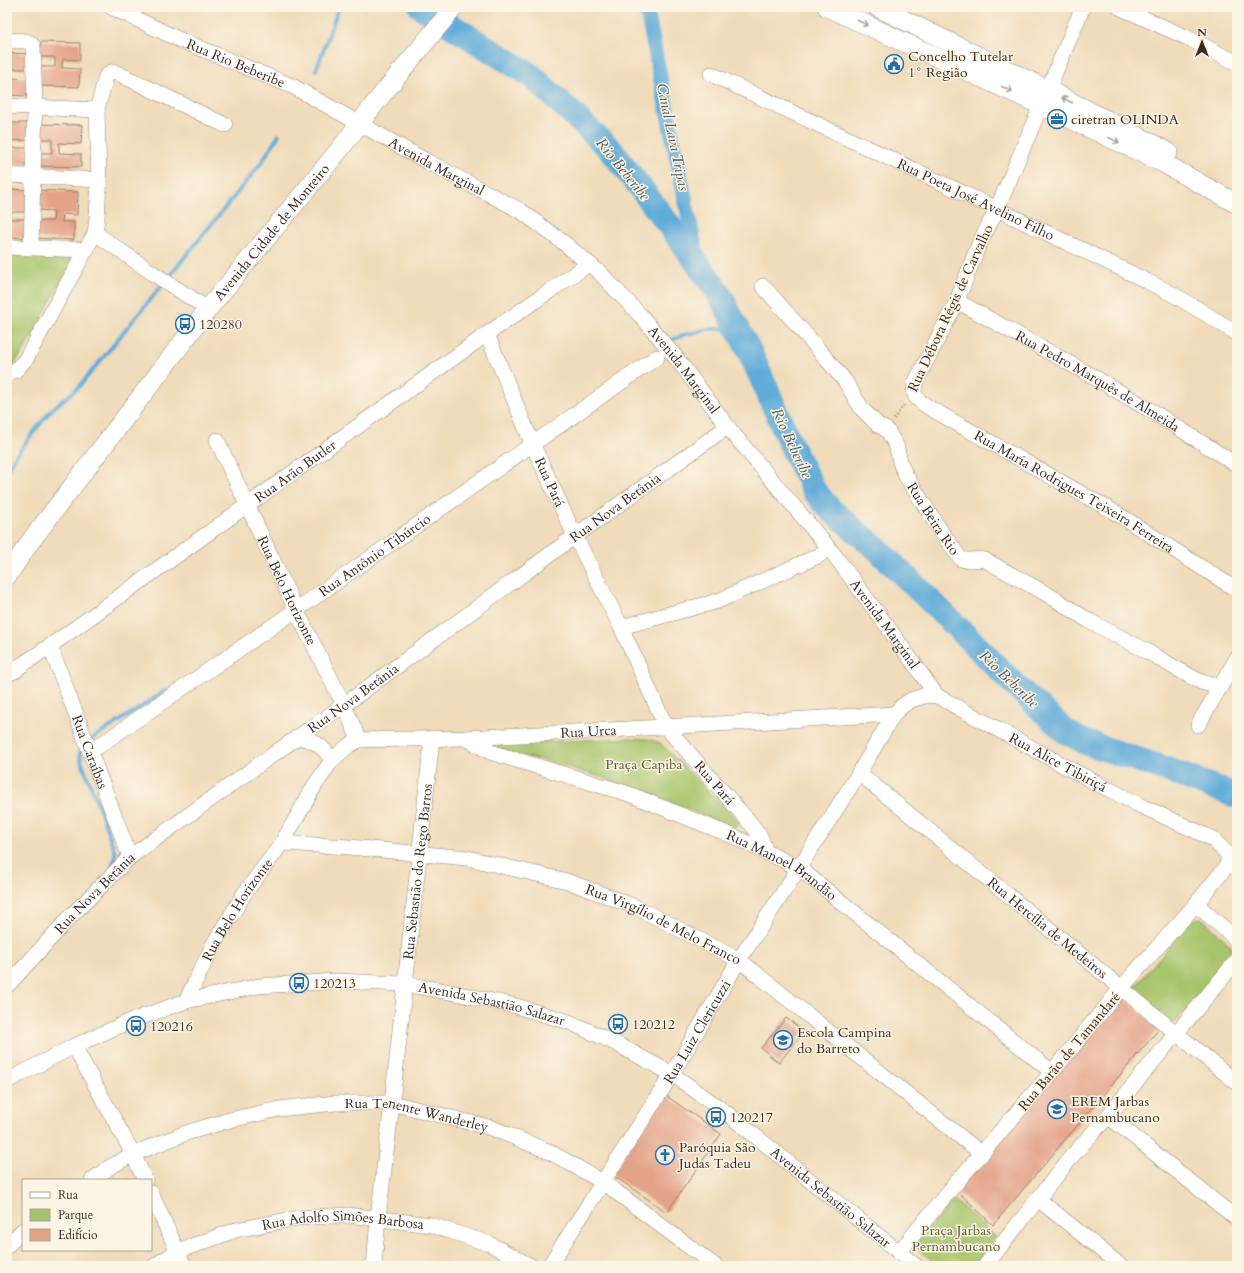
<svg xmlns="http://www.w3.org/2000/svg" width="1244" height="1273" font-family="Cardo,serif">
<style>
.green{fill:#a6c46b;stroke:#707744}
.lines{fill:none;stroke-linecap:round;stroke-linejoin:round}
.stream{stroke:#61acd9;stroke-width:4}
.canal{stroke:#61acd9;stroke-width:15}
.river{stroke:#61acd9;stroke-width:25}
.building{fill:#e4a389}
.minor-casing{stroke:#96826c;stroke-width:16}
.major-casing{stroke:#96826c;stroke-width:20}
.path{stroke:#96826c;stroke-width:2.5;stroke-dasharray:1 3;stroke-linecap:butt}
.minor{stroke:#fff;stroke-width:15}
.major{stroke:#fff;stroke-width:19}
.oneway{stroke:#a79f9a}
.labels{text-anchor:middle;stroke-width:3;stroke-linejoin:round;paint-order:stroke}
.poi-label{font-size:14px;fill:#3b2a1e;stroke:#fcf5e5;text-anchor:start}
.street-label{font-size:14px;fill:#3b2a1e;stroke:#fcf5e5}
.park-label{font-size:14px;fill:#5b5835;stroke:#fcf5e5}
.water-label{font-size:15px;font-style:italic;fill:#48585f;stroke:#fcf5e5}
</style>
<rect width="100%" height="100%" fill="#fcf5e5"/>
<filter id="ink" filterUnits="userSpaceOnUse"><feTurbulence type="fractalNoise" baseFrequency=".025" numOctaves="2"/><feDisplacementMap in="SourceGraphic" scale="8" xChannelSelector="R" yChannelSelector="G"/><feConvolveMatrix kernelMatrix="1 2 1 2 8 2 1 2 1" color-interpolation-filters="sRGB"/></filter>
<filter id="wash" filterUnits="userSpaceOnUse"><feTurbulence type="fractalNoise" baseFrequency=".012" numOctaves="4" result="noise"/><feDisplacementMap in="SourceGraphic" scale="16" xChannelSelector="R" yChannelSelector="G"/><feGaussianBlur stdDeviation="0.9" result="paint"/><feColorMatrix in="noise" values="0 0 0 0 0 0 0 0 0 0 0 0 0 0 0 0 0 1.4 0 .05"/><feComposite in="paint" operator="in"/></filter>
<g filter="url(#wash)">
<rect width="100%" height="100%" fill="#f0dbba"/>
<g class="green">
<polygon points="7,252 75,255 26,347 12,367 7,368"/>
<polygon points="630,738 648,739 660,743 737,820 739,823 738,826 733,828 645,791 555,763 514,754 497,747 499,744"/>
<polygon points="1200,918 1204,920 1230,945 1232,949 1231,956 1183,1014 1176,1021 1173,1022 1136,992 1135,987 1188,924 1193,920"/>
<polygon points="954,1200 996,1237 973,1266 938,1266 915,1246 917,1242"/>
</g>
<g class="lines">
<g class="stream">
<polyline points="316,70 339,7"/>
<polyline points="667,342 684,335 707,329 737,328"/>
<polyline points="7,471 16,455 51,410 79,387 259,166 279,135"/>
<polyline points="89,741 167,690"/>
<polyline points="84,745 80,752 81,760 105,823 115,852 115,858 112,866"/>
</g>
<polyline class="canal" points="646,7 699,267"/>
<polyline class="river" points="421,7 532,76 612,151 682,242 718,292 750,352 796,456 815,492 831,510 877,549 954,624 1021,691 1066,732 1087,743 1157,766 1237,796"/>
</g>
<g id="blocks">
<g class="building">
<polygon points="41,42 80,43 80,60 63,59 62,68 80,69 79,87 40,86 41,67 55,67 55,57 40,57"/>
<polygon points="7,53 30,54 30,69 10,69 10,78 30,79 29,96 7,95"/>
<polygon points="7,123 28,123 28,140 11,141 11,148 28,148 29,164 7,165"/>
<polygon points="38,124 82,125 81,144 59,143 59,153 81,154 81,167 37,166 38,153 52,153 52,139 38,139"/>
<polygon points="7,189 30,190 29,212 10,212 10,219 29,219 28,238 7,237"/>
<polygon points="36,190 78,192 77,215 63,214 62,222 74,222 74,240 35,238 36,221 53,221 54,211 36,210"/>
<polygon points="1122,996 1159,1029 993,1225 954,1188"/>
<polygon points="786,1018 804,1031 779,1063 761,1048"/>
<polygon points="665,1095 721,1134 667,1212 611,1174"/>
</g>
</g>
</g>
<g filter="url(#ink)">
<use href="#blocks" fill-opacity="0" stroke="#96826c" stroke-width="1"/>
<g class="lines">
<defs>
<g id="minor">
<path id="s1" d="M 111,7 L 178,39 L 294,87 L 428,162 L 521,211 L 564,243 L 599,272 L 641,316 L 674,355 L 731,431 L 832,552 L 887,626 L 937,696"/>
<path id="s2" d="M 1083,7 L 997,209 L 979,244 L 957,301 L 916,381 C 911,396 916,399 928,407 L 1116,513 L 1237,590"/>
<polyline points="1119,7 1190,39 1237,63"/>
<path d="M 7,41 C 16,41 28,38 33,46 L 35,107 L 31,248"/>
<path id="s3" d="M 711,74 L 997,209 L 1147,281 L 1176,296 L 1237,333"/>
<polyline points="7,106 97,110"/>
<polyline points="7,175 99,180"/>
<polyline points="95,233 154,274 208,309"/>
<polyline points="7,247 87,250"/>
<path id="s4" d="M 763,286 L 807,336 L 845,381 L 862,409 L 878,425 L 887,430 L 896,445 L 901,465 L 906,476 L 944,536 L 961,559 C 969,562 977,558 985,560 L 1052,597 L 1091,622 L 1143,649 L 1177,669 L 1201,682 L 1220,687"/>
<path id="s5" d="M 957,301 L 1087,373 L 1155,413 L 1237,465"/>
<path id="s6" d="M 487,334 L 532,443 L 575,536 L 621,627 L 666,727 L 752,825 L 760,836 L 766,852"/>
<polyline points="7,373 15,371 26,359 95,233 97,218 99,180 97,110 106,76 111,72 117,73 225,125"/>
<path id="s7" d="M 217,440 L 296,610 L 344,705 L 359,740"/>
<polyline points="621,627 718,601 820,555"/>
<path id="s8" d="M 50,646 L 130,857"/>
<path id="s9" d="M 7,675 L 50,646 L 487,334 L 583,268"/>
<polyline points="1198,725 1237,658"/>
<path id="s10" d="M 298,737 C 315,741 321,744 332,760 L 348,746 L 359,740 L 466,738 L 894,714"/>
<path id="s11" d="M 466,738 L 490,752 L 629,794 L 735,837 L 799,868 L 1052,1072"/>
<path id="s12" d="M 90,752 L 296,610 L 657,357"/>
<path id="s13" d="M 859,773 L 1237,1083"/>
<path id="s14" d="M 282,843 L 349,847 L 467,858 L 567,881 L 636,907 L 739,960 L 982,1154"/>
<polyline points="1196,904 1237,940"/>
<path id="s15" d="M 7,986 L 70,917 L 130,857 L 285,746 L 344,705 L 575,536 L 720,432"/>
<path id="s16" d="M 186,1001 L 213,945 L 246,891 L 282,843 L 315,785 L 332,760"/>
<polyline points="74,1046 133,1154 145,1180"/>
<path id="s17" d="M 7,1081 L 74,1046 L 128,1022 L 186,1001 L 259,986 L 336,981 L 404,984 L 450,992 L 516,1006 L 569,1022 L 613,1042 L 672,1074 L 728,1114 L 916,1266"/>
<polyline points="1108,1116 1237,1219"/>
<path id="s18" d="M 92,1180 L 110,1167 L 133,1154 L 186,1133 L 230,1120 L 279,1109 L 335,1103 L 392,1103 L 492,1128 L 550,1152 L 603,1182 L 715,1266"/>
<polyline points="151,1193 184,1266"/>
<polyline points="1038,1199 1121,1266"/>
<polyline points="7,1246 23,1230"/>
<path id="s19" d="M 154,1266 L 178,1251 L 236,1230 L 298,1218 L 348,1215 L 431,1225 L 490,1244 L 531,1266"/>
<path id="s20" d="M 374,1266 L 378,1218 L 392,1103 L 432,739"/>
<path id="s21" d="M 549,1266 L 603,1182 L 672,1074 L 739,960 L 799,868 L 859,773 L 894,714 L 902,706 L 911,700 L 927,695 L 937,696 L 1072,770 L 1137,804 L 1211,838 L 1228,854 L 1228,861 L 1226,867 L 1196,904 L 1122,987 L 1052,1072 L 950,1190 L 899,1252"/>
<polyline points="985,1266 1072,1156 1108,1116 1237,960"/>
</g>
<g id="major">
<polyline points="827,7 1041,105 1163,163 1237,204"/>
<polyline points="877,7 1048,90 1168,152"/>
<path id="s22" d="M 7,576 L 30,542 L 208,309 L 340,149 L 376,102 L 454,7"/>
<polyline points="7,670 15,669"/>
</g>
</defs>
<use href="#minor" class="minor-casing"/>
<use href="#major" class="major-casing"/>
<polyline class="path" points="894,419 904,405"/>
<use href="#minor" class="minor"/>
<use href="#major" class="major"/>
</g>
<defs><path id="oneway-shaft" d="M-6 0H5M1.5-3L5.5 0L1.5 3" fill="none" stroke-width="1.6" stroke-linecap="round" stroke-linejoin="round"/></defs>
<g class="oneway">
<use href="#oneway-shaft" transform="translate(863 23) rotate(25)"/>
<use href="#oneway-shaft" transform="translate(1007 89) rotate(25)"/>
<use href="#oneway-shaft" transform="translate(1067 100) rotate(-153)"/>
<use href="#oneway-shaft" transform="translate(1114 140) rotate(26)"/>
</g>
</g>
<defs>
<symbol id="civic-ring" viewBox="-11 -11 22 22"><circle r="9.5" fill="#fcf5e5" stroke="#1f6fb2" stroke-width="1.5"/><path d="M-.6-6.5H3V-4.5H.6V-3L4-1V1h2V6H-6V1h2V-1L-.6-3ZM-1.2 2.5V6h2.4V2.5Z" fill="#1f6fb2"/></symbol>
<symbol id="office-ring" viewBox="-11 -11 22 22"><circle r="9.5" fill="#fcf5e5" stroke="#1f6fb2" stroke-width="1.5"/><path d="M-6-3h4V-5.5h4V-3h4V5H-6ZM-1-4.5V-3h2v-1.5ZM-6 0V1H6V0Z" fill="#1f6fb2"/></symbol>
<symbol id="bus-ring" viewBox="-11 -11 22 22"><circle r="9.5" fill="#fcf5e5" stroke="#1f6fb2" stroke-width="1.5"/><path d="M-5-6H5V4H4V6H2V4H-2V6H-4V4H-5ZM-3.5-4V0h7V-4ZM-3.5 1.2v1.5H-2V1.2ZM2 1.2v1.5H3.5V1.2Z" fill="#1f6fb2"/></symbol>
<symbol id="school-ring" viewBox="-11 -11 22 22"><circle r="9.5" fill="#fcf5e5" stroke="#1f6fb2" stroke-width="1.5"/><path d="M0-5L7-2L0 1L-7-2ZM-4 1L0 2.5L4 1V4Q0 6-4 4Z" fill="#1f6fb2"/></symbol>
<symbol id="church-ring" viewBox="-11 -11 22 22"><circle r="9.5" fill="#fcf5e5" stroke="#1f6fb2" stroke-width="1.5"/><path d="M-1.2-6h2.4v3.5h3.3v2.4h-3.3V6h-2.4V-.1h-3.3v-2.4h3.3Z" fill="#1f6fb2"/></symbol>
</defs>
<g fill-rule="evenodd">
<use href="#civic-ring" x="883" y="53" width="22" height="22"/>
<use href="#office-ring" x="1046" y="108" width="22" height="22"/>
<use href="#bus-ring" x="174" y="313" width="22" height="22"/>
<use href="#bus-ring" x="288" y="972" width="22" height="22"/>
<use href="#bus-ring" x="607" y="1013" width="22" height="22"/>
<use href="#bus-ring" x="125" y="1015" width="22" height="22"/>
<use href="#school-ring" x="772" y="1029" width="22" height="22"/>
<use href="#school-ring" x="1046" y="1098" width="22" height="22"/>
<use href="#bus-ring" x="705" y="1106" width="22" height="22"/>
<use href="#church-ring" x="654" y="1144" width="22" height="22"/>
</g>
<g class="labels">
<g class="poi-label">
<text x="908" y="61">Concelho Tutelar<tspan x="908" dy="16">1° Região</tspan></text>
<text x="1071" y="124">ciretran OLINDA</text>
<text x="199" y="329">120280</text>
<text x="313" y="988">120213</text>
<text x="632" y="1029">120212</text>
<text x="150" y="1031">120216</text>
<text x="797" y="1037">Escola Campina<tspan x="797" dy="16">do Barreto</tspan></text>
<text x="1071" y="1106">EREM Jarbas<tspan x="1071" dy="16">Pernambucano</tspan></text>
<text x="730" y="1122">120217</text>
<text x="679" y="1152">Paróquia São<tspan x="679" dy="16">Judas Tadeu</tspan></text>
</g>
<g class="street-label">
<text dy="5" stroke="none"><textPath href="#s1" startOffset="137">Rua Rio Beberibe</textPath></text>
<text dy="5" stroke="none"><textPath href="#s1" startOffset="363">Avenida Marginal</textPath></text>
<text dy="5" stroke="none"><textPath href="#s3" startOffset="293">Rua Poeta José Avelino Filho</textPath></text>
<text dy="5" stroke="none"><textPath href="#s22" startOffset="434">Avenida Cidade de Monteiro</textPath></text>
<text transform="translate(950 308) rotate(-65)" y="5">Rua Débora Régis de Carvalho</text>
<text dy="5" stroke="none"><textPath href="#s1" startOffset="687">Avenida Marginal</textPath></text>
<text dy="5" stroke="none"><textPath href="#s5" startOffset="162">Rua Pedro Marquês de Almeida</textPath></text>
<text dy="5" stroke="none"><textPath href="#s9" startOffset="353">Rua Arão Butler</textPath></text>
<text dy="5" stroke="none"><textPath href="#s6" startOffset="161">Rua Pará</textPath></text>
<text dy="5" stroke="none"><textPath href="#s2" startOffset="611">Rua Maria Rodrigues Teixeira Ferreira</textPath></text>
<text dy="5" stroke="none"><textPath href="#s15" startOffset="776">Rua Nova Betânia</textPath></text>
<text dy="5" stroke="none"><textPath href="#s4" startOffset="292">Rua Beira Rio</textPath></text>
<text dy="5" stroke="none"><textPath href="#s12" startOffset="346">Rua Antônio Tibúrcio</textPath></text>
<text dy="5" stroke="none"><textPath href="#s7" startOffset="166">Rua Belo Horizonte</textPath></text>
<text dy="5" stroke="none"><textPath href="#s1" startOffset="1011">Avenida Marginal</textPath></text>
<text dy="5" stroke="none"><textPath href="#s15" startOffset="452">Rua Nova Betânia</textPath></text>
<text dy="5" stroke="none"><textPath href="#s10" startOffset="306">Rua Urca</textPath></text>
<text dy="5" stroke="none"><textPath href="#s8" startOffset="113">Rua Caraíbas</textPath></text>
<text dy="5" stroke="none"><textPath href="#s21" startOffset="838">Rua Alice Tibiriçá</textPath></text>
<text dy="5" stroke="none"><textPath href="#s6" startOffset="506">Rua Pará</textPath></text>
<text dy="5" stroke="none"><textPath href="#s11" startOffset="342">Rua Manoel Brandão</textPath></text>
<text dy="5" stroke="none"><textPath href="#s20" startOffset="397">Rua Sebastião do Rego Barros</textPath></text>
<text dy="5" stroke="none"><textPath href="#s15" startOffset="128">Rua Nova Betânia</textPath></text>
<text dy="5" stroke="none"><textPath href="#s16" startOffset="105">Rua Belo Horizonte</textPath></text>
<text dy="5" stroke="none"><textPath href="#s14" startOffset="394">Rua Virgílio de Melo Franco</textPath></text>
<text dy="5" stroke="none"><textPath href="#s13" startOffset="244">Rua Hercília de Medeiros</textPath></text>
<text dy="5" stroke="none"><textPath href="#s17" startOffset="506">Avenida Sebastião Salazar</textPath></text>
<text dy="5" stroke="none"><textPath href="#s21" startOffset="277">Rua Luiz Clericuzzi</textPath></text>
<text transform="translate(1069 1051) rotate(-50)" y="5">Rua Barão de Tamandaré</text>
<text dy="5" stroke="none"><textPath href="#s18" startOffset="341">Rua Tenente Wanderley</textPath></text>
<text dy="5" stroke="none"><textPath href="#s17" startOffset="902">Avenida Sebastião Salazar</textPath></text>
<text dy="5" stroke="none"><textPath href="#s19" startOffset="198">Rua Adolfo Simões Barbosa</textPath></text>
</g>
<g class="park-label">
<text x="644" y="769">Praça Capiba</text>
<text x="956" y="1235">Praça Jarbas<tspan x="956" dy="16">Pernambucano</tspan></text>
</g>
<g class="water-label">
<text transform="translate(673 137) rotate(78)" y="5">Canal Lava Tripas</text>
<text transform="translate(623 169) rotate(51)" y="5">Rio Beberibe</text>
<text transform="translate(792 443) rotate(65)" y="5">Rio Beberibe</text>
<text transform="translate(1009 679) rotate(44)" y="5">Rio Beberibe</text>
</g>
</g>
<rect width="1244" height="1273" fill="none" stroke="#fcf5e5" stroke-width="24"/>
<rect x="22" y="1179" width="130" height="72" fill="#fcf5e5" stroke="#afa495"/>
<rect x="30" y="1192" width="20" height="6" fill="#ffffff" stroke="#afa495"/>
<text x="58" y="1199" font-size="12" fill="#3b2a1e">Rua</text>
<rect x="30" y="1209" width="20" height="12" fill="#a6c46b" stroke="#afa495"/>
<text x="58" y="1219" font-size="12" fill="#3b2a1e">Parque</text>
<rect x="30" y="1229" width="20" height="12" fill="#e4a389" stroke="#afa495"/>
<text x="58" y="1239" font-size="12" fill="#3b2a1e">Edifício</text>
<g transform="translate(1202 42)" stroke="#fcf5e5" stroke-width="3" paint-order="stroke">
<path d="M0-3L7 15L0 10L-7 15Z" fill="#3b2a1e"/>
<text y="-6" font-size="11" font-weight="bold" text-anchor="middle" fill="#3b2a1e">N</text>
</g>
</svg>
